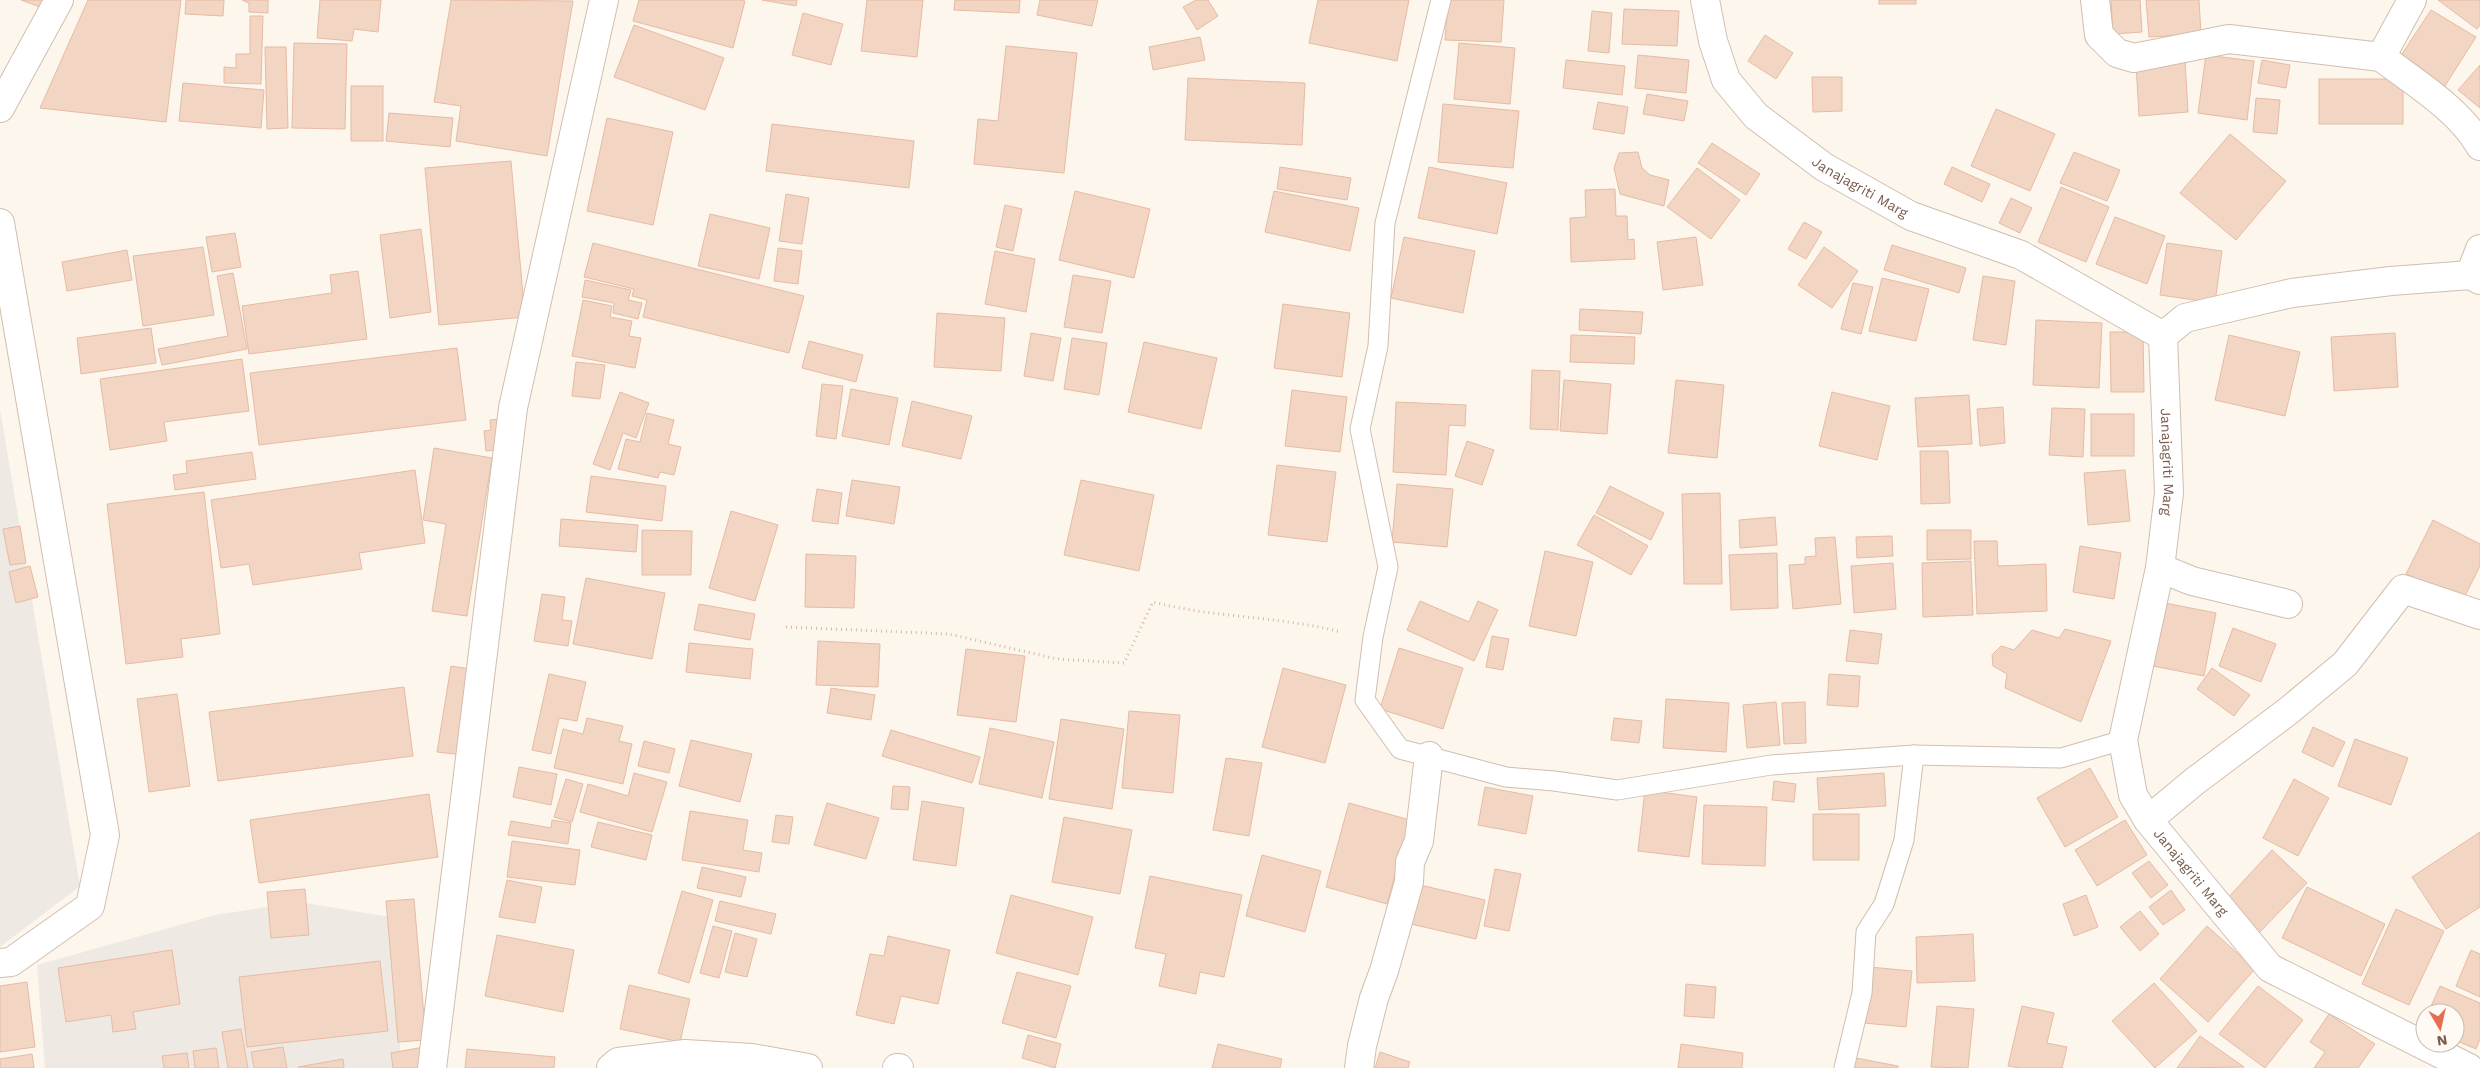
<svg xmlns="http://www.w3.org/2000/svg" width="2480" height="1068" font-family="'Work Sans',sans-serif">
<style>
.industrial{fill:#efe9e4}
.building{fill:#f3d5c3;stroke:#e6bba3}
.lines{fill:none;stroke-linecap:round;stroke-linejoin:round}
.service-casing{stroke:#d1beb0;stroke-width:21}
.minor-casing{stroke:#d1beb0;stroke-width:30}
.tertiary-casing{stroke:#d1beb0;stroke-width:30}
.path{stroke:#d9b8a5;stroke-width:3;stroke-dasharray:1 4;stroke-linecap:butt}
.service{stroke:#fff;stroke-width:19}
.minor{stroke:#fff;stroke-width:28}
.tertiary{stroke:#fff;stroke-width:28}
.labels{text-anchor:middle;stroke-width:4;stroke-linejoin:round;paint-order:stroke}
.street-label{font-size:14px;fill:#7a5c4d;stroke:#fffaf3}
</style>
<rect width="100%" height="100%" fill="#fdf6ec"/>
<g class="industrial">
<polygon points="0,409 80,886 0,947"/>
<polygon points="300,902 389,917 400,916 400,1068 45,1068 37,965 215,915"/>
</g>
<g class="building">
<polygon points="21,0 45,0 43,8"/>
<polygon points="88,0 181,0 166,122 40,108"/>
<polygon points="186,0 224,0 223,16 185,14"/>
<polygon points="242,0 268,0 268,13 249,12 249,3"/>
<polygon points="320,0 381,0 378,32 354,29 352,41 317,38"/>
<polygon points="451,0 573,1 547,156 456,141 461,106 434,102"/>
<polygon points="639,0 741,0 745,1 733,48 633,21"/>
<polygon points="762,0 797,0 796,6"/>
<polygon points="867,0 923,0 917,57 861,51"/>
<polygon points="955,0 1020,0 1019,13 954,10"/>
<polygon points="1040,0 1098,0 1092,26 1037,15"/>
<polygon points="1196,0 1208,0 1218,16 1197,30 1183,7"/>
<polygon points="1318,0 1409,0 1397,61 1309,43"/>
<polygon points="1448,0 1504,0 1501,42 1445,40"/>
<rect x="1879" y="0" width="37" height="4"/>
<polygon points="2111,0 2140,0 2142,32 2113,34"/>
<polygon points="2146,0 2199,0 2201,34 2149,37"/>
<polygon points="2438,0 2480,0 2480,25 2477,29"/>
<polygon points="1624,9 1679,11 1677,46 1622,44"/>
<polygon points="2431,10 2476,37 2443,89 2398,60"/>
<polygon points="1592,11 1612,13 1609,53 1588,51"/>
<polygon points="803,13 843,24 831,65 792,55"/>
<polygon points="250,16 263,16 261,84 224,83 224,67 236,68 236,54 250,54"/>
<polygon points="634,25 724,58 705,110 614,77"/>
<polygon points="1765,35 1793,53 1776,79 1748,61"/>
<polygon points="1200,37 1205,60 1153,70 1149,47"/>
<polygon points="294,43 347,44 345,129 292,128"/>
<polygon points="1459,43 1515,48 1510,104 1454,99"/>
<polygon points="1006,46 1077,53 1064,173 974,164 978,119 998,121"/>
<polygon points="265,47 286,47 288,128 267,129"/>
<polygon points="1638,55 1689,60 1686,93 1635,88"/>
<polygon points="2206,55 2254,61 2247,120 2198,113"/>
<polygon points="1566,60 1625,66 1622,95 1563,88"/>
<polygon points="2262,60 2290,65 2286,88 2258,83"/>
<polygon points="2185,61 2188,112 2139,116 2136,64"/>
<polygon points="2480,65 2480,108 2458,90"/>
<polygon points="1812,77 1842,77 1842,111 1813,112"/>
<polygon points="1188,78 1305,83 1302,145 1185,140"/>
<rect x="2319" y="79" width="84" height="45"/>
<polygon points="183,83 264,90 261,128 179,121"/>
<rect x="351" y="86" width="32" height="55"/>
<polygon points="1647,94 1688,101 1684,121 1643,114"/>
<polygon points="2256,98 2280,100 2277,134 2253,132"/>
<polygon points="1598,102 1628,107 1624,134 1593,129"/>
<polygon points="1443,104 1519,111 1513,168 1438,162"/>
<polygon points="1996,109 2055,134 2030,191 1971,166"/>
<polygon points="389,113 453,118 450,147 386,141"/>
<polygon points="607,118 673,132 653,225 587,211"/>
<polygon points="772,124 914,141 909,188 766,171"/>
<polygon points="2230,134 2286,181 2236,240 2180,193"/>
<polygon points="1712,143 1760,174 1746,195 1698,163"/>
<polygon points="1638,152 1642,168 1650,175 1669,180 1664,206 1620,194 1614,168 1619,153"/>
<polygon points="2074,152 2120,170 2107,201 2060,183"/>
<polygon points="511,161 525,317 439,325 425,168"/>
<polygon points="1280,167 1351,178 1347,200 1277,189"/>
<polygon points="1429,167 1507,183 1497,234 1418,218"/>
<polygon points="1952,167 1990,184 1982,202 1944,184"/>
<polygon points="1697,168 1740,200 1711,239 1667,207"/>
<polygon points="2061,187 2109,207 2086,262 2038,242"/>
<polygon points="1615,189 1616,216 1627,216 1628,240 1634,239 1635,259 1571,262 1570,218 1586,217 1585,190"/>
<polygon points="1075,191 1150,209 1134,278 1059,260"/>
<polygon points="1274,191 1359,208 1350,251 1265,232"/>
<polygon points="786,194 809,198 802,244 779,241"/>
<polygon points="2011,198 2032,208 2020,233 1999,223"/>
<polygon points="1005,205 1022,209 1013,251 996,247"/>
<polygon points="710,214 770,228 759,279 698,266"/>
<polygon points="2115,217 2165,236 2147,284 2096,264"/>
<polygon points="1804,222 1822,232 1806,259 1788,249"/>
<polygon points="421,229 431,312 390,318 380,235"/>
<polygon points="235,233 241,267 212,272 206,237"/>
<polygon points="1404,237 1475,251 1463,313 1391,298"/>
<polygon points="1696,237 1703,285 1663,290 1657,242"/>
<polygon points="593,243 804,296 789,353 643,317 647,300 632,296 634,289 584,277"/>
<polygon points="2167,243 2222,251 2215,303 2160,295"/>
<polygon points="1892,245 1966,268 1959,293 1884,270"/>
<polygon points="203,247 214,315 143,326 133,256"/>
<polygon points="1824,247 1858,271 1832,308 1798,285"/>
<polygon points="778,248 802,251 798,284 774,281"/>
<polygon points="127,250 132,280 67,291 62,262"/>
<polygon points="995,251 1035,259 1026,312 985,304"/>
<polygon points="358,271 367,339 249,354 242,306 332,293 330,275"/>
<polygon points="233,273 247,349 162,365 158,349 228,336 217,276"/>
<polygon points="1073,275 1111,281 1102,333 1064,327"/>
<polygon points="1983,276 2015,281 2006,345 1973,340"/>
<polygon points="1882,278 1929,289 1916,341 1869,331"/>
<polygon points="585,280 631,290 628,300 642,303 638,319 613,313 614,303 582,297"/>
<polygon points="1853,283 1873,287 1861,334 1841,329"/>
<polygon points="583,300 612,306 610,317 632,321 629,336 641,338 635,368 572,356"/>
<polygon points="1283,304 1350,313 1342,377 1274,368"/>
<polygon points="1580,309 1643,312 1641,334 1579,330"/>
<polygon points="937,313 1005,318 1001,371 934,367"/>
<polygon points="2036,320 2102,323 2099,388 2033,385"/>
<polygon points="151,328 156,363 81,374 77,338"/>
<polygon points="2110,332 2143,332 2144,392 2111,392"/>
<polygon points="1031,333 1061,338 1053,381 1024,376"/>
<polygon points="2395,333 2398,387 2334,391 2331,337"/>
<polygon points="1571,335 1635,337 1634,364 1570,362"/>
<polygon points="2229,335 2300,352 2285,416 2215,400"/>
<polygon points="1072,338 1107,343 1099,395 1064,389"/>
<polygon points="809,341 863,355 856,382 802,368"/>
<polygon points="1144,342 1217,358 1201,429 1128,412"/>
<polygon points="457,348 466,420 259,445 250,373"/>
<polygon points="242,359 249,411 164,422 167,441 110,450 100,379"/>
<polygon points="576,362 605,365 600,399 572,396"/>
<polygon points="1532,370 1560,371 1558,430 1530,429"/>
<polygon points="1564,380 1611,384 1607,434 1560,431"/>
<polygon points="1676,380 1724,385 1717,458 1668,453"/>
<polygon points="822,384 843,386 836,439 816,436"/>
<polygon points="851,389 898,398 889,445 842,436"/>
<polygon points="1292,390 1347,397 1340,452 1285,446"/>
<polygon points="620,392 649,403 636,438 623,433 610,470 593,464"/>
<polygon points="1832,392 1890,406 1877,460 1819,446"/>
<polygon points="1969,395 1972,444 1918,447 1915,398"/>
<polygon points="912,401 972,416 961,459 902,446"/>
<polygon points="1396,402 1466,405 1465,426 1449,425 1446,475 1393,472"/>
<polygon points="2003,407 2005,443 1980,446 1977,409"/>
<polygon points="2052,408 2085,409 2083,457 2049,455"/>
<polygon points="647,413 674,420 668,444 681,447 674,475 660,472 658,478 618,469 626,439 640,442"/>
<rect x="2091" y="414" width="43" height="42"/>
<polygon points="502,419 505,449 486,451 484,431 491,430 490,420"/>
<polygon points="1467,441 1494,450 1482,485 1455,476"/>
<polygon points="434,448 492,458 467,616 432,611 446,524 423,520"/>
<polygon points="1920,451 1948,451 1950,503 1921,504"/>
<polygon points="252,452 256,479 175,490 173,475 187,473 186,461"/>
<polygon points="1277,465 1336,472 1327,542 1268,535"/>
<polygon points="415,470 425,543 359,553 362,569 253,585 249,564 221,568 211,500"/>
<polygon points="2125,470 2130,521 2088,525 2084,473"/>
<polygon points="591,476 666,486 662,521 586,512"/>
<polygon points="852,480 900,487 894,524 846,516"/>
<polygon points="1081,480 1154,495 1139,571 1064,555"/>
<polygon points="1397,484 1453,489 1447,547 1392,542"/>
<polygon points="1610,486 1664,513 1651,540 1596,513"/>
<polygon points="817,489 842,493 838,524 812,521"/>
<polygon points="204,492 220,634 181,639 183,657 126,664 107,504"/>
<polygon points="1720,493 1722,584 1684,584 1682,494"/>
<polygon points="731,511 778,525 755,601 709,588"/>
<polygon points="1594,515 1648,546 1631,575 1577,545"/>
<polygon points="1775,517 1777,545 1740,548 1739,520"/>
<polygon points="561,519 638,525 636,552 559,546"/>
<polygon points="2433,520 2480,544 2480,566 2462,602 2406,574"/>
<polygon points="20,526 26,563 10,565 3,529"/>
<polygon points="642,530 692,531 691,575 642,575"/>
<polygon points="1927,530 1971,530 1971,559 1927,560"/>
<polygon points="1892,536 1893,556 1857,558 1856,537"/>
<polygon points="1835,537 1841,604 1793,609 1789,565 1805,564 1805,557 1816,556 1815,538"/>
<polygon points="1974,541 1997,541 1998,566 2046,564 2047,611 1977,614"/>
<polygon points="2080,546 2121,553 2114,599 2073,592"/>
<polygon points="1545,551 1593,562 1576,636 1529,626"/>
<polygon points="1777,553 1778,608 1731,610 1729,555"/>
<polygon points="806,554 856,556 854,608 805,607"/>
<polygon points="1971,561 1973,615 1923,617 1922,563"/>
<polygon points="1893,563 1896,609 1854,613 1851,566"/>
<polygon points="30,566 38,597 16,603 9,572"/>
<polygon points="586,578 665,593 652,659 573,644"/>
<polygon points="542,594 565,597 562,620 572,621 568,646 534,641"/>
<polygon points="1420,601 1469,622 1478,601 1498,610 1474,661 1407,630"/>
<polygon points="2160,602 2216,613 2204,676 2148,665"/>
<polygon points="699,604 755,614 750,640 694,630"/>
<polygon points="2233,628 2276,644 2261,682 2219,666"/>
<polygon points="2065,629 2111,641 2081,722 2005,688 2007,674 1993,666 1992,655 2001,646 2014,650 2032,630 2059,638"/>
<polygon points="1850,630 1882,634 1878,664 1846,661"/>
<polygon points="1492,636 1509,639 1503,670 1486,667"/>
<polygon points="818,641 880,644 878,687 816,685"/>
<polygon points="689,643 753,649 750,679 686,672"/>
<polygon points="1399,648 1463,668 1443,729 1380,709"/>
<polygon points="966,649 1025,656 1016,722 957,715"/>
<polygon points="451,666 476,670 463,755 437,752"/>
<polygon points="1283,668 1346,685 1325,763 1262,747"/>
<polygon points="2212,668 2250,695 2234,716 2197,689"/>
<polygon points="549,674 586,682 577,721 559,718 551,754 532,750"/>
<polygon points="1829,674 1860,676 1858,707 1827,705"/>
<polygon points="404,687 413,756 218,781 209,712"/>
<polygon points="831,688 875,695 871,720 827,713"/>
<polygon points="177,694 190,786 149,792 137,699"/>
<polygon points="1666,699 1729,703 1726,752 1663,748"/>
<polygon points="1776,702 1780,745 1747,748 1743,705"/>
<polygon points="1805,702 1806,743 1784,744 1782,703"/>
<polygon points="1129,711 1180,715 1173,793 1122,788"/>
<polygon points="587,718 623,726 619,741 632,744 623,784 554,768 563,729 583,734"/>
<polygon points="1614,718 1642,721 1639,743 1611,740"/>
<polygon points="1061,719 1124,729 1112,809 1049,799"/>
<polygon points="2313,727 2345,742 2333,767 2302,752"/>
<polygon points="990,728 1054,742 1042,798 979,784"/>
<polygon points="891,730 980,757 972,783 882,756"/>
<polygon points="2355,739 2408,758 2391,805 2338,786"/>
<polygon points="691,740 752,754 740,802 679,786"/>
<polygon points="644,741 675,749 669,773 638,766"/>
<polygon points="1226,758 1262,763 1249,836 1213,830"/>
<polygon points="519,767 557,774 551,805 513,797"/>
<polygon points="2090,768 2118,817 2065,847 2037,798"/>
<polygon points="634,773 667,782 652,832 580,812 588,784 628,796"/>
<polygon points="1884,773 1886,806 1819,810 1817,778"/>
<polygon points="566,779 583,784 572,822 554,817"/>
<polygon points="2294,779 2329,798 2298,856 2263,838"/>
<polygon points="1774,781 1796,784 1794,802 1772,800"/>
<polygon points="893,786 910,787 908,810 891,809"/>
<polygon points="1485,787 1533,796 1526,834 1478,825"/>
<polygon points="1645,790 1697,797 1689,857 1638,851"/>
<polygon points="429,794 438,857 259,883 250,820"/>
<polygon points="922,801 964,808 956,866 913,860"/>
<polygon points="827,803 879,818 866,859 814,845"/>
<polygon points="1349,803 1410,820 1387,904 1326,887"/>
<polygon points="1704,805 1767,807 1765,866 1702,864"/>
<polygon points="690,811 748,820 743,850 762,853 759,872 682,860"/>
<rect x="1813" y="814" width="46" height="46"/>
<polygon points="776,815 793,817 789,844 772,842"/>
<polygon points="1064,817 1132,830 1120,894 1052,882"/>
<polygon points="552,820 571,823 568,844 508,835 511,821 551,828"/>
<polygon points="2125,820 2147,855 2097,886 2075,850"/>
<polygon points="598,822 652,835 646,860 591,847"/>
<polygon points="2480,832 2480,907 2446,929 2412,877"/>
<polygon points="512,841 580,850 575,885 507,877"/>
<polygon points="2272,850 2307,883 2259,933 2224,902"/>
<polygon points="1262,855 1321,871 1305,932 1246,916"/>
<polygon points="2149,861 2168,885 2151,898 2132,873"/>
<polygon points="702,867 746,877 741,897 697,888"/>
<polygon points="1495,869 1521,874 1509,931 1484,926"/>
<polygon points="1150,876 1242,895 1224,977 1200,972 1196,994 1159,986 1166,954 1135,948"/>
<polygon points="507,880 542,887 535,923 499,917"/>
<polygon points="1420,885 1485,900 1476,939 1411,924"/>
<polygon points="2307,887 2385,924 2361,976 2282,938"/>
<polygon points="305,889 309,935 271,938 267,892"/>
<polygon points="2171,890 2185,910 2163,925 2149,907"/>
<polygon points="682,891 713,900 689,983 658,973"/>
<polygon points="1011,895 1093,917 1078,975 996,953"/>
<polygon points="2086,895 2098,927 2074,936 2063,904"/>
<polygon points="414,899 426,1040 398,1042 386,901"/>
<polygon points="720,901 776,914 771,934 715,921"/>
<polygon points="2396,909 2444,931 2409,1005 2362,984"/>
<polygon points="2140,911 2159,934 2140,951 2120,927"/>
<polygon points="713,926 732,931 719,978 700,973"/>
<polygon points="2207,926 2255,969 2208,1022 2160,979"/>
<polygon points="735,933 757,939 747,977 725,972"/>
<polygon points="1973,934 1975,981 1917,983 1916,937"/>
<polygon points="497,935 574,950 563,1012 485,996"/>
<polygon points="888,936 950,950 938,1004 901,996 894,1024 856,1015 870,954 884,956"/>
<polygon points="172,950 180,1004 133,1012 136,1029 113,1032 111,1015 66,1022 58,968"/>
<polygon points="2471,950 2480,954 2480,997 2456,986"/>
<polygon points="380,961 388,1031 247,1047 239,977"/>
<polygon points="1870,967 1912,971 1906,1027 1864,1023"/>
<polygon points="1017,972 1071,986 1056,1038 1002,1023"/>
<polygon points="27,982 35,1047 0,1052 0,986"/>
<polygon points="2154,983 2197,1031 2155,1068 2112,1021"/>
<polygon points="1686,984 1716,987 1714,1018 1684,1016"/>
<polygon points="629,985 690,999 680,1042 620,1029"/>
<polygon points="2258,986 2303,1020 2265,1068 2219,1034"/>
<polygon points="2440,986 2480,1003 2480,1039 2476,1049 2455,1040 2455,1013 2428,1013"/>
<polygon points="1937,1006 1974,1009 1968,1068 1931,1067"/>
<polygon points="2022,1006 2054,1013 2047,1043 2067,1047 2062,1068 2020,1068 2008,1066"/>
<polygon points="2329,1014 2375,1044 2358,1068 2314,1068 2325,1052 2310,1042"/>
<polygon points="241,1029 248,1068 228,1068 222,1032"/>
<polygon points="1028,1035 1061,1044 1055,1068 1022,1058"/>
<polygon points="2200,1036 2244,1067 2177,1068"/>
<polygon points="1218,1044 1282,1059 1280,1068 1212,1068"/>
<polygon points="1681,1044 1743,1053 1742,1068 1678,1068"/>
<polygon points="283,1047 287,1068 254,1068 251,1052"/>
<polygon points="424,1047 427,1068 393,1068 391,1053"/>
<polygon points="216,1048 219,1068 195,1068 193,1051"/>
<polygon points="467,1049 555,1057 554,1068 465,1068"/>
<polygon points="1380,1052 1410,1062 1408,1068 1375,1068"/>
<polygon points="187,1053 189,1068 164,1068 162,1056"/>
<polygon points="32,1054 34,1068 0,1068 0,1059"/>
<polygon points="1856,1058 1898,1066 1898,1068 1854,1068"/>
<polygon points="343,1059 344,1068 298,1067"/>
</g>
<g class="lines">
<defs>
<g id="service">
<polyline points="1441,0 1385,223 1378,346 1360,429 1388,567 1373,637 1365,700 1400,749 1506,777 1554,781 1617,790 1771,765 1914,755 2061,758 2123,740"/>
<polyline points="1844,1068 1862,993 1866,932 1884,904 1904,840 1914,755"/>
</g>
<g id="minor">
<polyline points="2095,0 2099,35 2117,53 2134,58 2229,39 2381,57"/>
<path d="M 2412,0 L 2381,57 C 2414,82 2460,110 2480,146"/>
<polyline points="0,108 59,0"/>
<polyline points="0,223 105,835 90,906 11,962 0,963"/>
<polyline points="2470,275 2480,249"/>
<polyline points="2163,336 2185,318 2292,293 2391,281 2470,275 2480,280"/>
<polyline points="2160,568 2192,581 2288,604"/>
<polyline points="2148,820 2195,781 2287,712 2345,664 2403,589 2480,615"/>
<polyline points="611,1068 618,1062 685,1054 752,1058 808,1068"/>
<polyline points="897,1068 899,1068"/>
<polyline points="1359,1068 1362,1046 1374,998 1384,971 1409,882 1410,862 1419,841 1429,756"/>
</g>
<g id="tertiary">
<path id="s1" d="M 1705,0 L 1713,41 L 1726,80 L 1756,116 L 1824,167 L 1911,216 L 2021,255 L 2163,336 L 2169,493 L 2160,568 L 2123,740 L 2133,795 L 2148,820 L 2270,968 L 2469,1068"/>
<polyline points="432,1068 513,408 604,0"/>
</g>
</defs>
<use href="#service" class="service-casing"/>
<use href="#minor" class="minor-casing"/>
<use href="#tertiary" class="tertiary-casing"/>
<path class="path" d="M 786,627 L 949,634 L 1057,659 L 1124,663 L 1153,602 C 1214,618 1279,616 1341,632"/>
<use href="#service" class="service"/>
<use href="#minor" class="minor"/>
<use href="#tertiary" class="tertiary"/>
</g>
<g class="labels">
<g class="street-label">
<text dy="5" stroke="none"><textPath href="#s1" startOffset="256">Janajagriti Marg</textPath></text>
<text dy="5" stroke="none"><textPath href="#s1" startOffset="721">Janajagriti Marg</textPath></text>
<text dy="5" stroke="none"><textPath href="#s1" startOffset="1156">Janajagriti Marg</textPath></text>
</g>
</g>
<g transform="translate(2440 1028) rotate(171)"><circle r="24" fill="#fffaf3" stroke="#cabbb1"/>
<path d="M0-4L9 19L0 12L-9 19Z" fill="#e76f51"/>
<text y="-8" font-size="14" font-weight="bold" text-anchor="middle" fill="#7a5c4d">N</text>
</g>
</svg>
